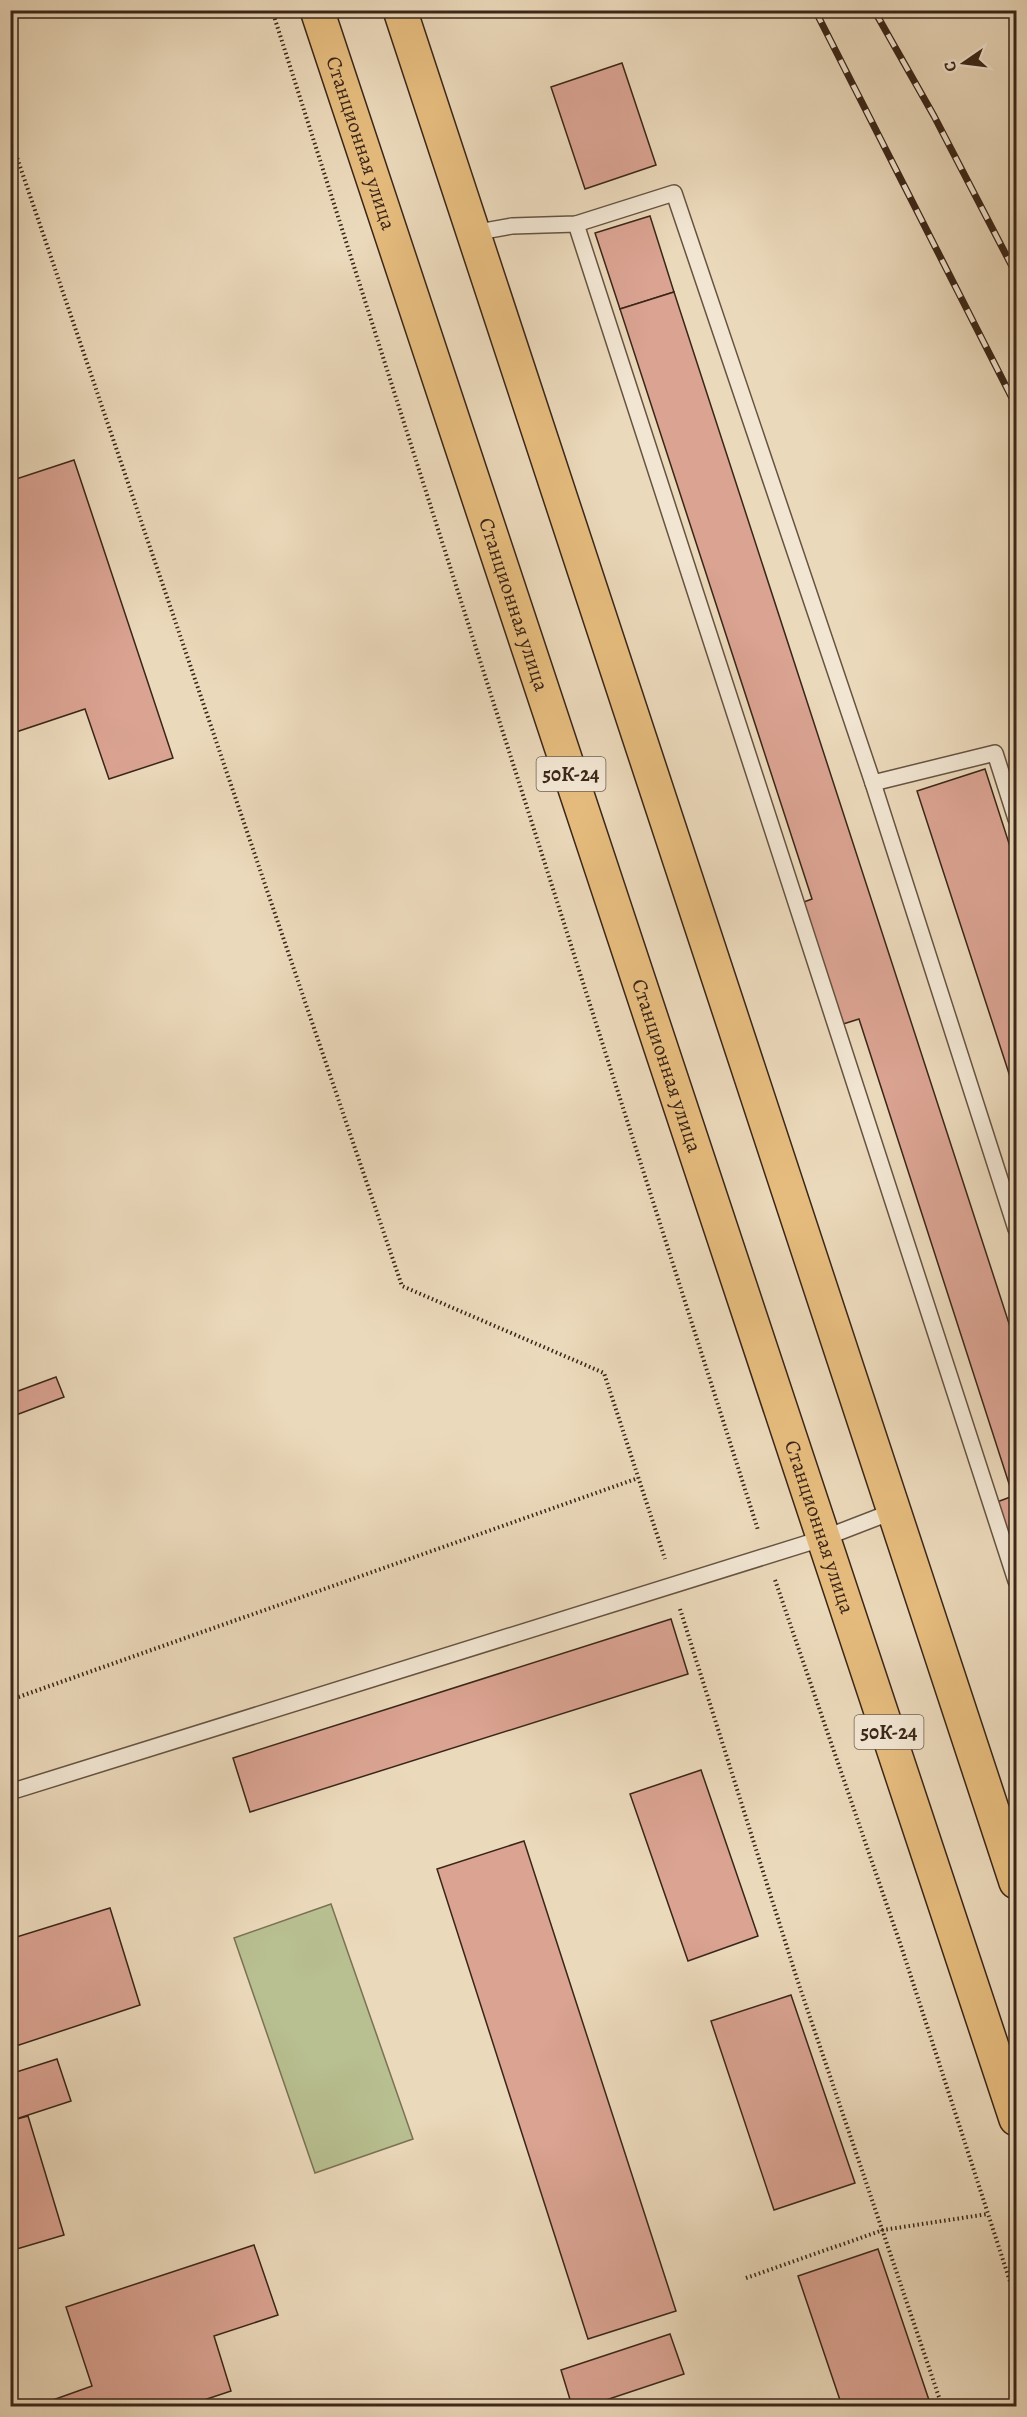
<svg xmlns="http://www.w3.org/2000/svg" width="1027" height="2417" font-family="Alegreya,serif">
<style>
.green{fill:#b8bf90;stroke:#797254;stroke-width:1.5}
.building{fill:#daa392;stroke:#3a2618;stroke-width:1.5}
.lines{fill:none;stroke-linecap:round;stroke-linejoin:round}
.service-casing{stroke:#665341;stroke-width:18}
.primary-casing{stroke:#3a2618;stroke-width:36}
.path{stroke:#3a2618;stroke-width:4;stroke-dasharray:1.5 3;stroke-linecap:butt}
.service{stroke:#f2e6d3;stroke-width:15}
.primary{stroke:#e6bc7e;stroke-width:33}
.rail-casing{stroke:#3a2618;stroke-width:7}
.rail{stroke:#f2e6d3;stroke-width:4.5;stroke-dasharray:14;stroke-linecap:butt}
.labels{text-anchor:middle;stroke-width:4.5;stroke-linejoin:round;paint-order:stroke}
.shield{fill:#f2e6d3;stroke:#716050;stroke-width:1.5}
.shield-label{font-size:20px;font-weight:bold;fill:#3a2618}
.street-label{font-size:21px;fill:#3a2618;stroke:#f2e6d3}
</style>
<rect width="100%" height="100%" fill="#ebd9bb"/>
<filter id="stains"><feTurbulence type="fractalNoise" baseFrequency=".00333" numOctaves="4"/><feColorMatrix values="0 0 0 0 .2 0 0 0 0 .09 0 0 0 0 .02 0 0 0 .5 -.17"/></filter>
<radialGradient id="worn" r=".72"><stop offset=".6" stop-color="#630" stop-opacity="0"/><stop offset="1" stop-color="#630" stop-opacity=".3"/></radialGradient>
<polygon class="green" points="331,1904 413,2139 315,2173 234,1938"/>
<g class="building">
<polygon points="622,63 656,165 585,189 551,87"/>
<polygon points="650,216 674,292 620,309 595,233"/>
<polygon points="674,292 1016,1345 1016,1561 997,1502 1013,1496 859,1019 840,1025 801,903 812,899 620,309"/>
<polygon points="74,460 173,758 109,779 85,709 13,733 10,727 10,481"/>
<polygon points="985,769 1016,865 1016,1095 917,791"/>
<polygon points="56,1377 64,1397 16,1415 10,1394"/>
<polygon points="671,1619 688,1674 250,1812 233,1758"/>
<polygon points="701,1770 758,1936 688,1961 630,1794"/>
<polygon points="524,1841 676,2311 588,2339 437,1869"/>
<polygon points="110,1908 140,2005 10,2048 10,1939"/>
<polygon points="791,1995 855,2183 774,2210 711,2021"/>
<polygon points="57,2059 71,2101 10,2121 10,2074"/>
<polygon points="28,2116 64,2235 10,2251 10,2121"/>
<polygon points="254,2245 278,2315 214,2336 231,2391 186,2406 36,2406 92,2386 66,2307"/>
<polygon points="878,2249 931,2406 842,2406 798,2276"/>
<polygon points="670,2334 684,2374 588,2406 572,2406 561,2370"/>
</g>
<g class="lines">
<defs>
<g id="service">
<polyline points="576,224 1016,1581"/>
<polyline points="473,233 512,226 576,224 674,193 873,783 995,753 1016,819"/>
<polyline points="873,783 1016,1229"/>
<polyline points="10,1792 824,1538 894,1511"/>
</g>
<g id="primary">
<path id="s1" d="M 317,10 L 1016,2119"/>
<polyline points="400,10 1016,1882"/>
</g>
</defs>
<use href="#service" class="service-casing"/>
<use href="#primary" class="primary-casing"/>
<g class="path">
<polyline points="272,10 758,1530"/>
<polyline points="10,137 402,1286 604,1373 665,1559"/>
<polyline points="775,1580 902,1949 1016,2300"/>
<polyline points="680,1609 797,1979 942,2406"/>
<polyline points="10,1700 638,1478"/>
<polyline points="746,2278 883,2230 988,2214"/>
</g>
<use href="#service" class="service"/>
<use href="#primary" class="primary"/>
<defs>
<g id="rail">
<polyline points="815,10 1016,406"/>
<polyline points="874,10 934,116 1016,274"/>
</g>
</defs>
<use href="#rail" class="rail-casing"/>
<use href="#rail" class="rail"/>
</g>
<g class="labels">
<g class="shield">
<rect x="536.5" y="757" width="69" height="34" rx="4.5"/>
<rect x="854.5" y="1715" width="69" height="34" rx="4.5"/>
</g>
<g class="shield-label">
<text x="571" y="781">50К-24</text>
<text x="889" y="1739">50К-24</text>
</g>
<g class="street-label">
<text dy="7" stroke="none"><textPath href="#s1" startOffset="140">Станционная улица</textPath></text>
<text dy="7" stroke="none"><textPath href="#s1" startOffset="626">Станционная улица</textPath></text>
<text dy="7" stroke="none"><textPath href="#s1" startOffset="1112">Станционная улица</textPath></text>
<text dy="7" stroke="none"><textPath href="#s1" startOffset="1598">Станционная улица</textPath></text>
</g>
</g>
<rect width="1027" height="2417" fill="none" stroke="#ebd9bb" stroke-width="36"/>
<rect x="12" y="12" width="1003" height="2393" fill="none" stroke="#3a2618" stroke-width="3"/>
<rect x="18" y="18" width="991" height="2381" fill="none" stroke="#3a2618" stroke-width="1.5"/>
<g transform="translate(964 63) rotate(256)" stroke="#f2e6d3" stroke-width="4.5" paint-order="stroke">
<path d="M0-4.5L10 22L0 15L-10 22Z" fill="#3a2618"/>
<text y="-9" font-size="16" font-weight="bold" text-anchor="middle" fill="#3a2618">С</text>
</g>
<rect width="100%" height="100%" filter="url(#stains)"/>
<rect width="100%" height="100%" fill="url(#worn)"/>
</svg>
